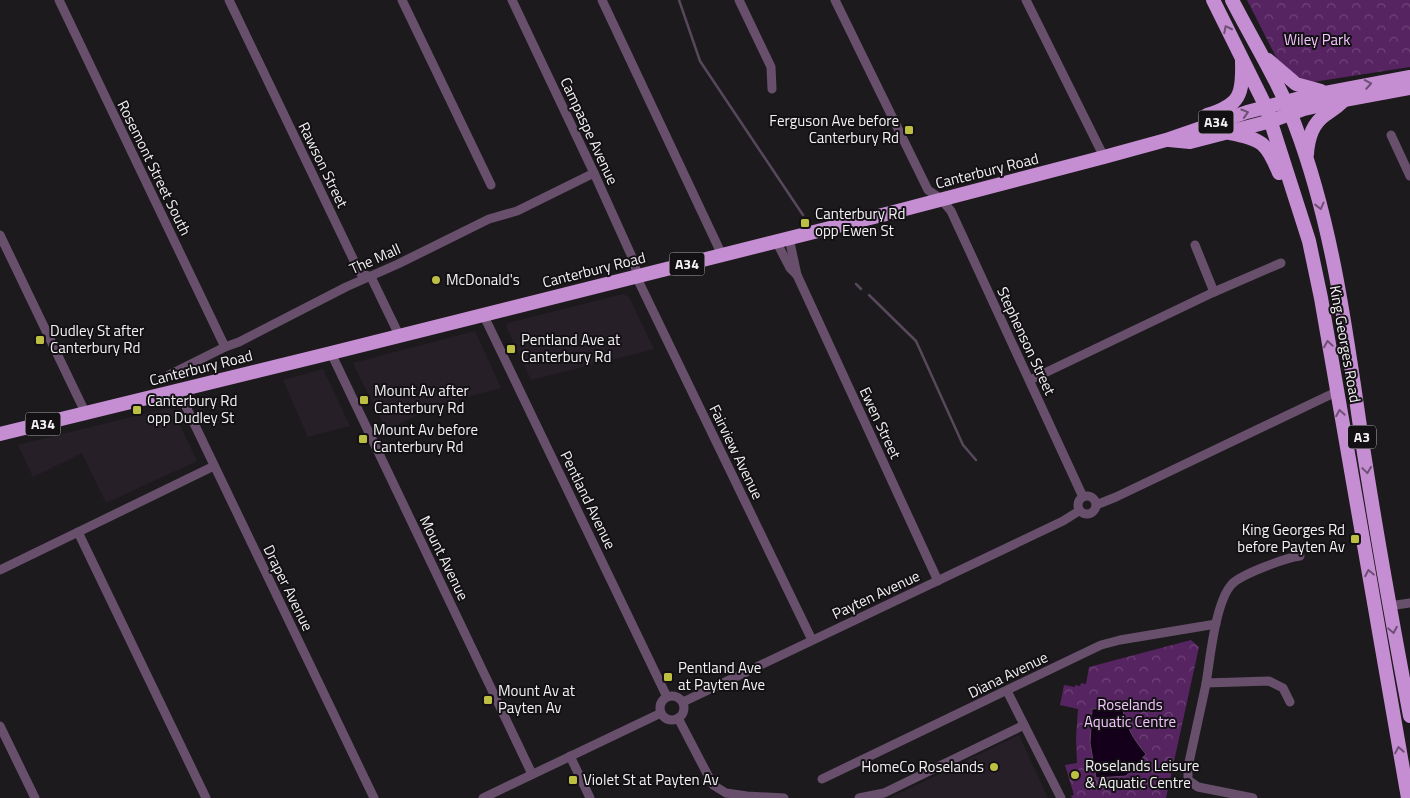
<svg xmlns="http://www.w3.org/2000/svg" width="1410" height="798" font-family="'Titillium Web',sans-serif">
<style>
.built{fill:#261f28}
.park{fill:url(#park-crowns)}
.water{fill:#14001a;stroke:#57485b}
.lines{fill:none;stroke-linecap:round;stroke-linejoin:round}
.stream{stroke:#57485b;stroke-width:2.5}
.minor{stroke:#68506d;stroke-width:9}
.trunk{stroke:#c68ed2;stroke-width:14}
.oneway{stroke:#6d5074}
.poi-dot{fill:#bdbf43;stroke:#141115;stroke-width:2}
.labels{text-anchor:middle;stroke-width:4;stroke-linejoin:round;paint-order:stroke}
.shield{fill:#141115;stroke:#b0aeb1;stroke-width:1}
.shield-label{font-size:14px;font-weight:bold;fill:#f3f1f4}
.park-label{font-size:15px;fill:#f4c5fe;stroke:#141115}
.poi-label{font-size:15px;fill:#f3f1f4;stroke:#141115;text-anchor:start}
.street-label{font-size:15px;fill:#f3f1f4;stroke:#141115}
</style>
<defs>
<pattern id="park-crowns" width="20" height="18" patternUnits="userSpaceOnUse" patternTransform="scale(1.25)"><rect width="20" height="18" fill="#562461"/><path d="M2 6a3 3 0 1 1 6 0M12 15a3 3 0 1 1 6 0" fill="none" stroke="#6f4478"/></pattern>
</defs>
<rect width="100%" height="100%" fill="#1d1a1e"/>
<g class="built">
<polygon points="623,294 629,297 654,349 531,380 506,326 508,323"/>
<polygon points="475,331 501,388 441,404 386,430 353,363"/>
<polygon points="323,369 350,426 308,437 283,380"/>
<polygon points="168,408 172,409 197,461 106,503 82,453 33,477 18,445"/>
<polygon points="1019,735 1048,798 890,798"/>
</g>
<g class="park">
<polygon points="1247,0 1410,0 1410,67 1313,82 1290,74 1277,59"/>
<polygon points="1191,640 1199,647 1166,798 1072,798 1071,796 1074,795 1065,765 1077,763 1076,738 1078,709 1060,705 1064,685 1075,687 1075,685 1080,686 1081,683 1086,684 1089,667"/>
</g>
<path class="water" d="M 1122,707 C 1127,727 1132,738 1146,754 L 1126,776 L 1096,778 L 1090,743 L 1092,709 Z"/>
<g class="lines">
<g class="stream">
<polyline points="679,0 700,61 803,215"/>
<polyline points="856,284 861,289"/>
<polyline points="869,295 916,341 963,445 976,460"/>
</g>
<g class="minor">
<polyline points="59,0 225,347"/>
<polyline points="229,0 357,267 360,273 371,277 399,335"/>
<polyline points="402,0 491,185"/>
<polyline points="512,0 594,173 632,257 638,276"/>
<polyline points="602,0 722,255"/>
<polyline points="739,0 771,67 772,89"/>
<polyline points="835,0 928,190 941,199 951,211 1083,497"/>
<polyline points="1026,0 1104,157"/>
<polyline points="1391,135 1410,176"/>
<polyline points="0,235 86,414"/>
<polyline points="789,238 797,275 938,581"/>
<polyline points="776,241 790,268 797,275"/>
<polyline points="1195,245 1214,292"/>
<polyline points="636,276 812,640"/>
<polyline points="483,314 667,697"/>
<polyline points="331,353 532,774"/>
<polyline points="169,375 225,347 239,342 346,287 398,264 489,219 517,211 594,173"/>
<polyline points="1030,380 1214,292 1281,263"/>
<polyline points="178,390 374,798"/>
<circle cx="1087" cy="505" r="9"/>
<polyline points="1096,505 1116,497 1336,392"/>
<polyline points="78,532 206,798"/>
<polyline points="0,570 214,466"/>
<polyline points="1389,606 1410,603"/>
<polyline points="1206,683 1269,681 1283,688 1290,702"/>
<polyline points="1007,691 1061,798"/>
<circle cx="672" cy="708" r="12"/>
<polyline points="683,702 1063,521 1079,511"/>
<polyline points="678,718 713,785 726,793 747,796 784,798"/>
<polyline points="0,726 35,798"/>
<polyline points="570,756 590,798"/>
<polyline points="822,779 1101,645 1120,640 1216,624"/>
<polyline points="483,798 661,713"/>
<polyline points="859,798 884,793 1024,725"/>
<path d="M 1253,798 L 1198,787 L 1188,780 L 1188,767 C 1194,739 1200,712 1206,684 C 1210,660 1215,602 1232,584 C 1242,574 1285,558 1300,556"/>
</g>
<g class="trunk">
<polyline points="1213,0 1266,107 1309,241 1321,298 1408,798"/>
<path d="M 1232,0 C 1253,41 1279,82 1295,125 C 1334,228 1347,339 1363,447 C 1377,537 1393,626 1410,716"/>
<polyline points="1268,60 1296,84 1321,91"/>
<path d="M 1207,115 C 1240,105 1243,95 1242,62"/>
<path d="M 1230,133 C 1262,139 1267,143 1279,173"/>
<polyline points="1169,140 1190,142 1271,121 1304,109 1344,100 1410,88"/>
<path d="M 1307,154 C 1308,138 1312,124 1325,115 C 1332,110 1336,108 1342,102"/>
<polyline points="0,434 331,353 890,213 1104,157 1166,140 1247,112 1304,97 1410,77"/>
</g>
</g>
<defs><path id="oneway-chevron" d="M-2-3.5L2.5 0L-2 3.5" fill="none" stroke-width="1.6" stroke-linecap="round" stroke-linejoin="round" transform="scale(1.25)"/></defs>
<g class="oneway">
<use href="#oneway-chevron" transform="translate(1227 29) rotate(-117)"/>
<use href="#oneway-chevron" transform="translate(1368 84) rotate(-10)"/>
<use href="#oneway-chevron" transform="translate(1245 113) rotate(-17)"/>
<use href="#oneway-chevron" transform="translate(1320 206) rotate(76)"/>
<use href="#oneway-chevron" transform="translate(1328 344) rotate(-99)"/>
<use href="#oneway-chevron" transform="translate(1340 413) rotate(-100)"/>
<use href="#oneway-chevron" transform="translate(1367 470) rotate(82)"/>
<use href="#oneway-chevron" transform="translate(1369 573) rotate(-101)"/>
<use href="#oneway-chevron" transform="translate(1393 630) rotate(79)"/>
<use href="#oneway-chevron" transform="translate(1399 750) rotate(-100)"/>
</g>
<g class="poi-dot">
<rect x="904" y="125" width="10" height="10" rx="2.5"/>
<rect x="800" y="218" width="10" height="10" rx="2.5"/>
<circle cx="436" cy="280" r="5"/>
<rect x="35" y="335" width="10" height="10" rx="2.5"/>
<rect x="506" y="344" width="10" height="10" rx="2.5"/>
<rect x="359" y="395" width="10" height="10" rx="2.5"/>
<rect x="132" y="405" width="10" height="10" rx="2.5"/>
<rect x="358" y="434" width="10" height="10" rx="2.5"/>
<rect x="1350" y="534" width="10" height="10" rx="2.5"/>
<rect x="663" y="672" width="10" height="10" rx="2.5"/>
<rect x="483" y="695" width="10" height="10" rx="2.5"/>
<circle cx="994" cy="767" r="5"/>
<circle cx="1075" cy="775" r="5"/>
<rect x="568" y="775" width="10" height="10" rx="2.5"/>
</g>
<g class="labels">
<g class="shield">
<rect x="1198.5" y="110.5" width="35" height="23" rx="4"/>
<rect x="669.5" y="252.5" width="35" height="23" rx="4"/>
<rect x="25.5" y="412.5" width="35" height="23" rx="4"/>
<rect x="1348" y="425.5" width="28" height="23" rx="4"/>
</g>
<g class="shield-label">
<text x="1216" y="127">A34</text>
<text x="687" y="269">A34</text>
<text x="43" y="429">A34</text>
<text x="1362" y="442">A3</text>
</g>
<g class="park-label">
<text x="1317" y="45">Wiley Park</text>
<text x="1130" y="710">Roselands<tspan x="1130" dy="17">Aquatic Centre</tspan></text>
</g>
<g class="poi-label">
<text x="899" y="126" text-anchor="end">Ferguson Ave before<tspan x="899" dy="17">Canterbury Rd</tspan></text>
<text x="815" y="219">Canterbury Rd<tspan x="815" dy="17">opp Ewen St</tspan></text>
<text x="446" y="285">McDonald's</text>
<text x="50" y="336">Dudley St after<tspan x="50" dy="17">Canterbury Rd</tspan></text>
<text x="521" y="345">Pentland Ave at<tspan x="521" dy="17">Canterbury Rd</tspan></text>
<text x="374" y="396">Mount Av after<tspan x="374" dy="17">Canterbury Rd</tspan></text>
<text x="147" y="406">Canterbury Rd<tspan x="147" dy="17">opp Dudley St</tspan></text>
<text x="373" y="435">Mount Av before<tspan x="373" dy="17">Canterbury Rd</tspan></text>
<text x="1345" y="535" text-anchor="end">King Georges Rd<tspan x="1345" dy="17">before Payten Av</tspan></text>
<text x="678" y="673">Pentland Ave<tspan x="678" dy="17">at Payten Ave</tspan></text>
<text x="498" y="696">Mount Av at<tspan x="498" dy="17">Payten Av</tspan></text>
<text x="1085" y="771">Roselands Leisure<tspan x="1085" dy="17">&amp; Aquatic Centre</tspan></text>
<text x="984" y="772" text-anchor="end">HomeCo Roselands</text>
<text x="583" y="785">Violet St at Payten Av</text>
</g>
<g class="street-label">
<text transform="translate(589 131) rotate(65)" y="5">Campaspe Avenue</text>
<text transform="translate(323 165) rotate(64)" y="5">Rawson Street</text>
<text transform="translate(154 168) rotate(64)" y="5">Rosemont Street South</text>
<text transform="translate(987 171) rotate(-14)" y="5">Canterbury Road</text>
<text transform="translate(375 259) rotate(-24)" y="5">The Mall</text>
<text transform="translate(594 270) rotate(-14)" y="5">Canterbury Road</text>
<text transform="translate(1026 341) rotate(65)" y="5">Stephenson Street</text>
<text transform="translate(1345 344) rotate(80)" y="5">King Georges Road</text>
<text transform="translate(201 368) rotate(-14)" y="5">Canterbury Road</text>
<text transform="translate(880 423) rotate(65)" y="5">Ewen Street</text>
<text transform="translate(736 452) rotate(64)" y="5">Fairview Avenue</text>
<text transform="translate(588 500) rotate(64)" y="5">Pentland Avenue</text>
<text transform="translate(444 558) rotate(64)" y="5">Mount Avenue</text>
<text transform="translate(288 588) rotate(64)" y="5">Draper Avenue</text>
<text transform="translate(876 595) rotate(-25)" y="5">Payten Avenue</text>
<text transform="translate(1008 675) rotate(-26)" y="5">Diana Avenue</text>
</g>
</g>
</svg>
